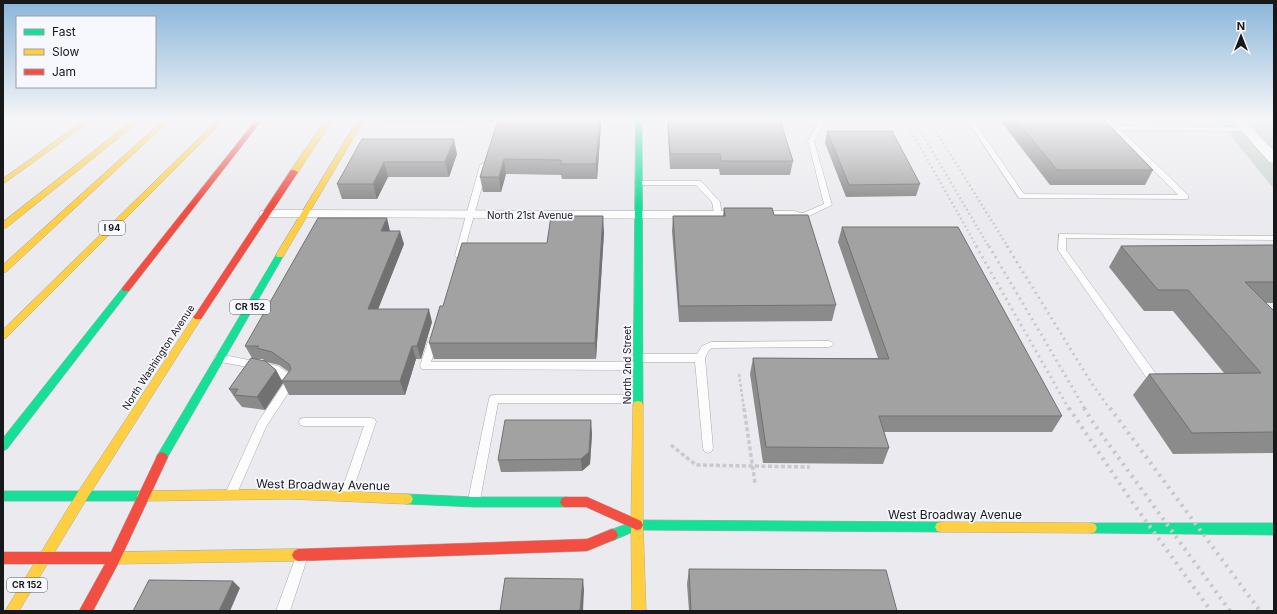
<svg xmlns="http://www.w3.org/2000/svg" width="1277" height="614" font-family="Inter,sans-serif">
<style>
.green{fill:#cad5cf}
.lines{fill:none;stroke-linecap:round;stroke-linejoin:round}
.lane-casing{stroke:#ababae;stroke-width:1}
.street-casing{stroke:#ababae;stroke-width:1}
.fast-casing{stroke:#ababae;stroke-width:1}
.slow-casing{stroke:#ababae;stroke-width:1}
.jam-casing{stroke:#ababae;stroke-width:1}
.path-far1{stroke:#cacacb;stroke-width:2.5;stroke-dasharray:3 2;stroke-linecap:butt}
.path{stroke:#cacacb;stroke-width:3.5;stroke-dasharray:4 2.5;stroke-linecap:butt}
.lane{fill:#fcfcfd;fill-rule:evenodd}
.street{fill:#fcfcfd;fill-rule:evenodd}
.fast{fill:#16e098;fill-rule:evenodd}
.slow{fill:#ffcf43;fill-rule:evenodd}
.jam{fill:#f24e42;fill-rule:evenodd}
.rail-far2{stroke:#c8c8c9;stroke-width:2.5;stroke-dasharray:1.5 3;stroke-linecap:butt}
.rail-far1{stroke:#c8c8c9;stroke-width:3;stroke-dasharray:2 4;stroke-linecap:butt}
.rail{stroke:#c8c8c9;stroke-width:4;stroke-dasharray:2.5 5;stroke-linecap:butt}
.wall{fill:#8c8b8c;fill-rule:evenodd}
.shaded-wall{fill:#727172}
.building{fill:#a3a2a3;stroke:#727172}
.labels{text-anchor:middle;stroke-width:3.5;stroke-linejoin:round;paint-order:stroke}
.shield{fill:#f7f7fe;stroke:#5a5b5e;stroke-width:1}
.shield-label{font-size:9px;font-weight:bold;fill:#17181a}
.street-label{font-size:10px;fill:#17181a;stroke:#f7f7fe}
.near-street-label{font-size:12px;fill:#17181a;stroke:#f7f7fe}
</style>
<rect width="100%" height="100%" fill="#ebebef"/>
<polygon class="green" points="1218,120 1274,120 1274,189"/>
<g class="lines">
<defs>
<g id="lane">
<polygon points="639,120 642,122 641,123 590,124 587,122 590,120"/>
<polygon points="820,120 826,120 814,141 832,205 807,217 791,217 790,215 791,213 803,213 824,204 808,141"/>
<polygon points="967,120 973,120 1024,194 1178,195 1104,120 1110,120 1117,126 1247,127 1250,129 1247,131 1121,130 1188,195 1188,199 1022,198 1019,198"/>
<polygon points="484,163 488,165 463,255 462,257 456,257 455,255 480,165"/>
<polygon points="636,181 701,181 720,202 722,216 721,218 715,218 712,202 696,185 639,185 635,183"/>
<polygon points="1059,234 1274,236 1274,240 1066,238 1066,250 1161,381 1162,384 1161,387 1153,387 1058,250"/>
<polygon points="434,335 437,336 439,338 431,362 637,362 640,363 642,366 640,369 637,370 422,369 420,366 429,338 431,336"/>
<polygon points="829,341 832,342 834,344 832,346 829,347 712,348 709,350 705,358 713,448 712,451 708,453 704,451 703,448 695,362 639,362 636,361 634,358 636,355 639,354 697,354 702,346 711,342"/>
<polygon points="219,354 278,366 295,378 296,381 266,427 235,498 231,499 227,498 225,494 258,422 285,382 272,372 216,361 214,358 216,355"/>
<polygon points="494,395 636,395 640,396 641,399 640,402 636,403 498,403 480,500 478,504 474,505 470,504 468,500 489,399 490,396"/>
<polygon points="304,418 371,418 375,419 376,422 350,499 346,500 342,499 340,495 364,426 304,426 300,425 299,422 300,419"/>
<polygon points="301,553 305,555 307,559 290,611 276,611 295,559 297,555"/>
</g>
<g id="street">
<polygon points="1232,120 1244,120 1274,151 1274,163 1269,162"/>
<polygon points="266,210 794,211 799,212 801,215 799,218 794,219 261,217 259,214 261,211"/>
</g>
<g id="fast">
<polygon points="636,120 642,120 643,405 642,408 638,409 634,408 633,405"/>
<polygon points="280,252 284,255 166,460 162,462 158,460 156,457 158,454 276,255"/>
<polygon points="126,286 130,289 129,291 7,449 3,451 3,438 123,287"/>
<polygon points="3,491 143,491 147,492 149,496 147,500 143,501 3,501"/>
<polygon points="407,494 474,497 566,497 570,498 572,502 570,506 566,507 474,507 407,504 403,503 401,499 403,495"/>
<polygon points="637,520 941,522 945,523 947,527 945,531 941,532 637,530 612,541 608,539 606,535 608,531"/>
<polygon points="1091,523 1274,523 1274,535 1091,533 1087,532 1085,528 1087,524"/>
</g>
<g id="slow">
<polygon points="85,120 92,120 3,184 3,179"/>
<polygon points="134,120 141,120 6,228 3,228 3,222"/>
<polygon points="164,120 170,120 6,272 3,273 3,265"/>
<polygon points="218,120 224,120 6,338 3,339 3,330"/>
<polygon points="326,120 332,120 297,174 291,174 290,172"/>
<polygon points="358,120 364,120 284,255 283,257 277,257 276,255"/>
<polygon points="198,314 201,315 203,317 201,319 86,500 19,611 5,611 78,492 195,315"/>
<polygon points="638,401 642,402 643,405 643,525 646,611 632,611 631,525 633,405 634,402"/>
<polygon points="291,489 407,494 411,495 413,499 411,503 407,504 291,499 143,501 139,500 137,496 139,492 143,491"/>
<polygon points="941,522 1091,523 1095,524 1097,528 1095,532 1091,533 941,532 937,531 935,527 937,523"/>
<polygon points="298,549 302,551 304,555 302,559 298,561 115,564 111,562 109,558 111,554 115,552"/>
</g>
<g id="jam">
<polygon points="256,120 262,120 129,291 123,291 122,289 123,287"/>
<polygon points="291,170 294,170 298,172 201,319 195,319 193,317 195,315"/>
<polygon points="162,452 166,454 168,457 119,562 93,611 79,611 105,564 3,564 3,552 111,552 158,454"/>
<polygon points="566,497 587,497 641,521 643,525 641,529 637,530 586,507 566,507 562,506 560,502 562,498"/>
<polygon points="612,529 616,531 618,535 616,539 587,551 298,561 294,559 292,555 294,551 298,549 587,539"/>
</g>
</defs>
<use href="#lane" class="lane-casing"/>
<use href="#street" class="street-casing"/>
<use href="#fast" class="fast-casing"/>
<use href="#slow" class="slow-casing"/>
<use href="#jam" class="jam-casing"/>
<polyline class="path-far1" points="739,374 744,409"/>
<g class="path">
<polyline points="744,408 755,483"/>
<polyline points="671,445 696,465 810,467"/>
</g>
<use href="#lane" class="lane"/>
<use href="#street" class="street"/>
<use href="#fast" class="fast"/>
<use href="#slow" class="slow"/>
<use href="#jam" class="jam"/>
<g class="rail-far2">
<polyline points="905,120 977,247"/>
<polyline points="914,120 989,247"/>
<polyline points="929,120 1008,247"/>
</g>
<g class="rail-far1">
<polyline points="976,246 1069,409"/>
<polyline points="989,246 1085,409"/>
<polyline points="1007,246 1092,384 1110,409"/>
</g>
<g class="rail">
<polyline points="1069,408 1130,499 1211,611"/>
<polyline points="1084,408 1094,424 1230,611"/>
<polyline points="1110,408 1260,611"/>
</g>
</g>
<g class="wall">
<polygon points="383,120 494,120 493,122 384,123"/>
<polygon points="498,120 601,125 597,179 562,179 561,175 506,174 501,192 483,192 480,177"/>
<polygon points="667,120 780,120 793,161 790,175 720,175 719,169 670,169"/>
<polygon points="1000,120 1104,120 1153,170 1145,185 1050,185"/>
<polygon points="827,131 920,184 916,196 846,197 825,143"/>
<polygon points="362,139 457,154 449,177 388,177 377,199 342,199 337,184"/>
<polygon points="724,208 774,215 836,305 832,321 679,322 672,231 673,216 723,216"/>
<polygon points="842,227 1062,416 1052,432 884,432 889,448 883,464 763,463 750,374 753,358 878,358 838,242"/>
<path d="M 390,231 L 404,244 L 378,309 L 432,322 L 421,359 L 416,359 L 405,395 L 289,395 L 283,383 L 265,410 L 242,407 L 238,402 L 237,401 L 229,389 L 252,358 L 245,346 ZM 256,359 L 263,359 L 264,361 ZM 266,362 L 279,365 L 289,372 L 282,381 L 276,370 Z"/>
<polygon points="604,232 596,359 434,359 429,343 443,306 547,243"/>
<polygon points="1274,245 1274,303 1266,303 1274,311 1274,453 1173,454 1133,395 1149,374 1224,373 1173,311 1144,311 1109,267 1121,246"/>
<polygon points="592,433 590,464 582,471 501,472 498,460"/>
<polygon points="689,569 897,611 689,611 687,584"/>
</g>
<g class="shaded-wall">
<polygon points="600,120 601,120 601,125 597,179 596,164"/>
<polygon points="454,139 457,154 449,177 445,162"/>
<polygon points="504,159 506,174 501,192 499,177"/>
<polygon points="384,162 388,177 377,199 373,184"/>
<polygon points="603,216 604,232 596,359 595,343"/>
<polygon points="387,218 390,231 385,244 381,231"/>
<polygon points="400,231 404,244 373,322 368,309"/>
<polygon points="429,309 432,322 421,359 417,346"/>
<polygon points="412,346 416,359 405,395 400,381"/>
<polygon points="276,370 283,383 265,410 257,397"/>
<polygon points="591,420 592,433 590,464 582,471 581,459"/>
<polygon points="583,579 584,590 583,611 580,611"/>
<polygon points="233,581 240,588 230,611 219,611"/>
</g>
<g class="building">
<polygon points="498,120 600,120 596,164 561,164 561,160 504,159 499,177 480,177"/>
<polygon points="668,120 780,120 793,161 721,161 720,154 670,154"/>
<polygon points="1016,120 1104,120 1153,170 1057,170"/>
<polygon points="827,131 892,131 920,184 849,185"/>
<polygon points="362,139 454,139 445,162 384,162 373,184 337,184"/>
<polygon points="724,208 772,208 774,215 808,215 836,305 679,306 673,216 725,216"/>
<polygon points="551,216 603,216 595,343 429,343 440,306 443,306 462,243 547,243"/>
<polygon points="318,218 387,218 381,231 400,231 368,309 429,309 417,346 412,346 400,381 282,381 291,369 289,364 272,352 257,348 259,346 245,346"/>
<polygon points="842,227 958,227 1062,416 879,416 889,448 766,447 753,358 889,359"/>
<polygon points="1274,245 1274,282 1245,282 1274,311 1274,432 1192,433 1149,374 1261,373 1188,290 1158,290 1121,246"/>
<polygon points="251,358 265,361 276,370 257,397 234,395 238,389 229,389"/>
<polygon points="505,420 591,420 589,452 581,459 498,460"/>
<polygon points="689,569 886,570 897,611 691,611"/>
<polygon points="505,578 583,579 580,611 500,611"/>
<polygon points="149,580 233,581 219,611 133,611"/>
</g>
<linearGradient id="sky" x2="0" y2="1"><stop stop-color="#8ab6da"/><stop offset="0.58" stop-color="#f6f6f8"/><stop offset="1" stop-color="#f6f6f8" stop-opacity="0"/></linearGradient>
<rect width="1277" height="206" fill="url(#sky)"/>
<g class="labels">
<g class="shield">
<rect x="99" y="221" width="26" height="14" rx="3"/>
<rect x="230" y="300" width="40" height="14" rx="3"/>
<rect x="7" y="578" width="40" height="14" rx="3"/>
</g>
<g class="shield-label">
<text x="112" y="231">I 94</text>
<text x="250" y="310">CR 152</text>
<text x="27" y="588">CR 152</text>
</g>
<g class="street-label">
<text x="530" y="219">North 21st Avenue</text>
<text transform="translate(158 357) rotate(-57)" y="4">North Washington Avenue</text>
<text transform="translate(627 365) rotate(-90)" y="4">North 2nd Street</text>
</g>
<g class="near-street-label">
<text transform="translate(323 485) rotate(1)" y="4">West Broadway Avenue</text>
<text x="955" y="519">West Broadway Avenue</text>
</g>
</g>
<rect width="1277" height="614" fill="none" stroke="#17181a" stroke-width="8"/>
<rect x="16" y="16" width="140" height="72" fill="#f7f7fe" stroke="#9d9ea3"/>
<rect x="24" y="29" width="20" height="6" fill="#16e098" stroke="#9d9ea3"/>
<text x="52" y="36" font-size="12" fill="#17181a">Fast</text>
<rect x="24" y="49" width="20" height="6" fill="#ffcf43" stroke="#9d9ea3"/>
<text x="52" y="56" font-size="12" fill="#17181a">Slow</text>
<rect x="24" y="69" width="20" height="6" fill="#f24e42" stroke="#9d9ea3"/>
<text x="52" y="76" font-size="12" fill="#17181a">Jam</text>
<g transform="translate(1241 36)" stroke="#f7f7fe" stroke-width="3" paint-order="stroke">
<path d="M0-3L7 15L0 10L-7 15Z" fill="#17181a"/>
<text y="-6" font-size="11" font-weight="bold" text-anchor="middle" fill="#17181a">N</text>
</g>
</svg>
